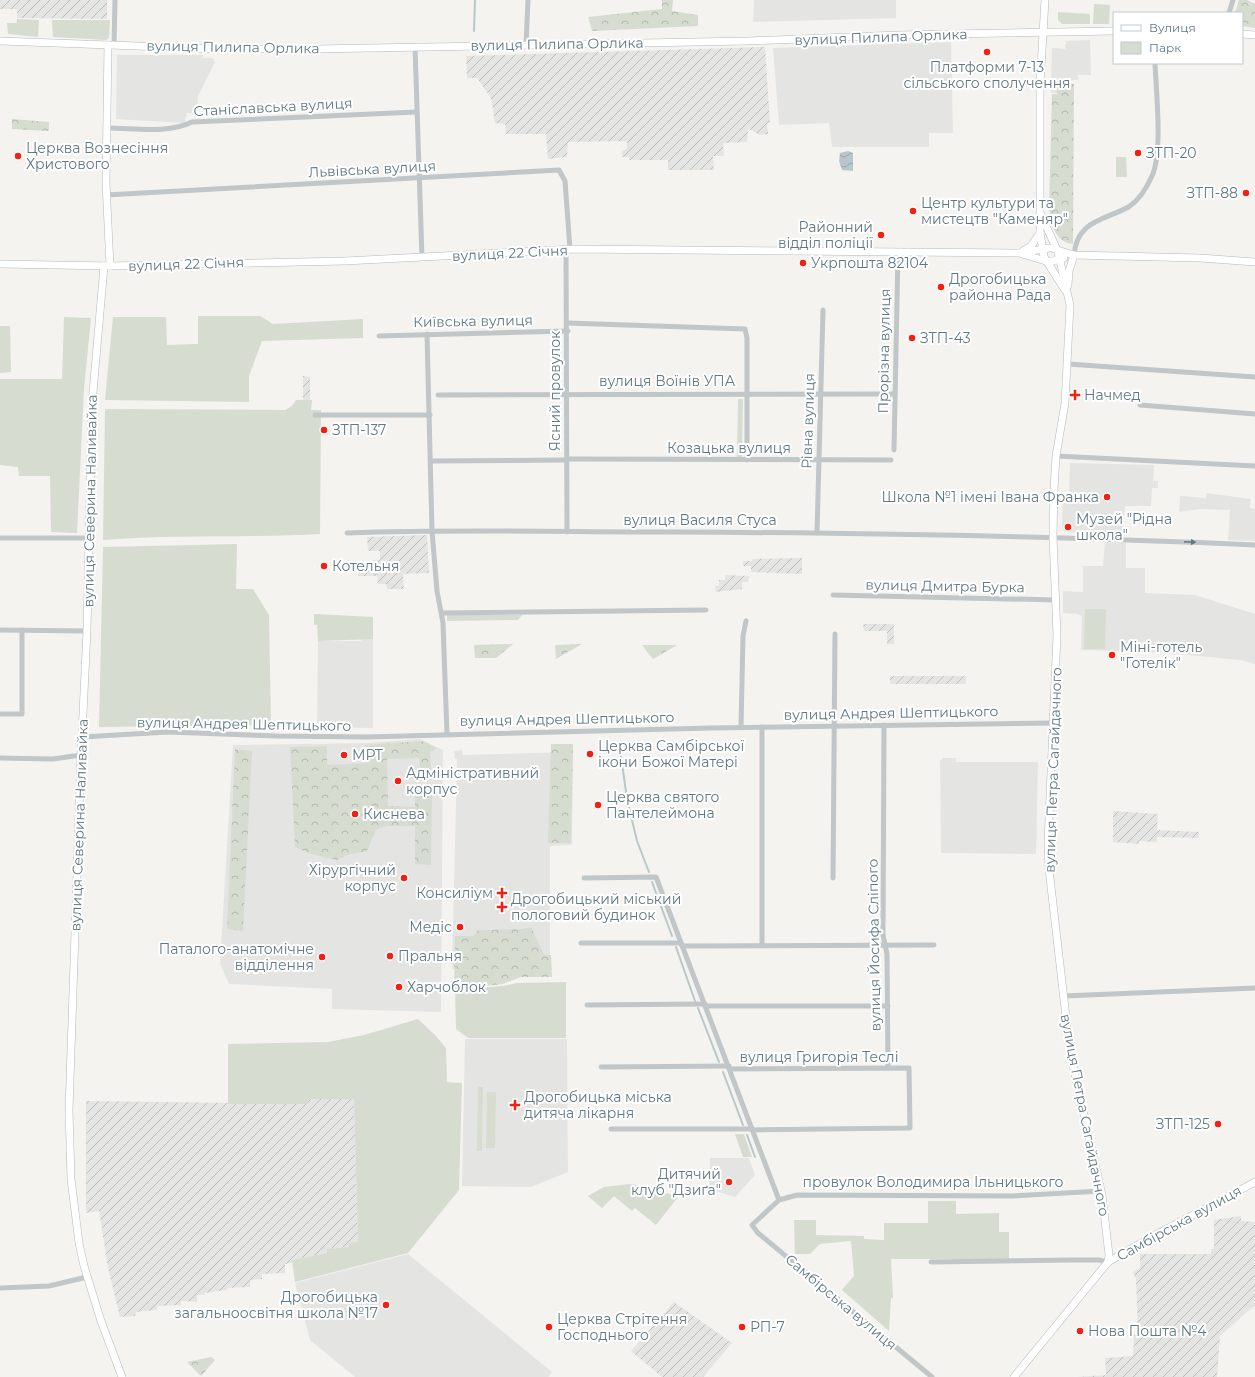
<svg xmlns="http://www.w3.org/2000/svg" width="1255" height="1377" font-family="Montserrat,sans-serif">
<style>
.built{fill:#e4e5e3}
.industrial{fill:url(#industrial-furrows)}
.green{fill:#d6dcd0}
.forest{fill:url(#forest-crowns)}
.water{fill:url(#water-waves)}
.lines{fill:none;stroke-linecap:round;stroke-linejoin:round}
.stream{stroke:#b8c8ca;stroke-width:2}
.secondary-casing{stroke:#b3babd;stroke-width:8}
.street{stroke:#c1c6c8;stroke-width:5}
.secondary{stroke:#fff;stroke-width:7}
.oneway{fill:#607983}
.poi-dot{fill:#f41f10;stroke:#fff;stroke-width:1.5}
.labels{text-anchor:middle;stroke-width:4;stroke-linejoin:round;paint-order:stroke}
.street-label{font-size:14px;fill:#607983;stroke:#fff}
.poi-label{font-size:14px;fill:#607983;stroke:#fff;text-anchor:start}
</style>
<defs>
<pattern id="industrial-furrows" width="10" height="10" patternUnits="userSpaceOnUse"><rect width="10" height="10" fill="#e4e5e3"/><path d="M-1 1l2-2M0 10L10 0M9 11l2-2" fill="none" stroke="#bcbebd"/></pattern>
<pattern id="forest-crowns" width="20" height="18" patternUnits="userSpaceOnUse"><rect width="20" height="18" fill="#d6dcd0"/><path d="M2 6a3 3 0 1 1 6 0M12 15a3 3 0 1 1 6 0" fill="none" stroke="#b1b7ae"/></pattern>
<pattern id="water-waves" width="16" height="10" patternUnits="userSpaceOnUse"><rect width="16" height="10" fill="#b8c8ca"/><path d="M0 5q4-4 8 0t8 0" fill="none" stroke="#99a7a9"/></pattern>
</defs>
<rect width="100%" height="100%" fill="#f4f3ef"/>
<g class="built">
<polygon points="754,0 896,0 896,18 753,22"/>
<polygon points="1090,40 1091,75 1078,75 1078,80 1057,81 1057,93 1051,93 1052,48 1065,49 1066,41"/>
<polygon points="951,42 953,133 929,133 929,147 832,147 829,123 779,125 773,48"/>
<polygon points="117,55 203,55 203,58 212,58 215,62 198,96 197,113 187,113 185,123 116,119"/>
<polygon points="1070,463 1154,465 1153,481 1158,481 1158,488 1152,488 1151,506 1125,506 1123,534 1065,532 1062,528 1063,494 1069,494"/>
<polygon points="1206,493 1251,499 1250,508 1255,509 1255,541 1228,540 1230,510 1199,509 1179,512 1180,496 1206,498"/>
<polygon points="1105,542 1126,543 1126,568 1145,568 1145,593 1195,595 1255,614 1255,664 1240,660 1168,653 1081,650 1082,616 1077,614 1063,613 1063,591 1083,592 1083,566 1103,566"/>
<polygon points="361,639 373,639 373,728 317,727 318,641 361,641"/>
<polygon points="420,739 443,750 441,1012 332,1009 332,989 229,984 220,964 233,745 367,743"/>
<polygon points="462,750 463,755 573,752 572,845 550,846 550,968 452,969 457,759 455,759 454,751"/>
<polygon points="942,758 956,758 956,762 1038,762 1036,854 941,853 940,760 942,760"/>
<polygon points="465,1039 567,1039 568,1172 531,1187 462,1186"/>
<polygon points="710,1158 749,1158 755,1175 735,1197 709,1189"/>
<polygon points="408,1254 552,1372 548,1377 355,1377 310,1340 295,1283"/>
</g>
<g class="industrial">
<polygon points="0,0 107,0 107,19 17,18 17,9 0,9"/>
<polygon points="765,47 770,123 767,123 768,134 759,135 752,130 748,130 747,142 723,143 724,156 713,156 714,170 668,170 668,160 629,160 629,157 622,157 622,151 627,149 627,141 568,142 567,157 548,159 546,134 506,134 505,124 495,123 491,98 477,78 467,78 466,56"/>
<polygon points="303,376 310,377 310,400 303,400"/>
<polygon points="427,535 429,573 403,574 404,589 387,589 386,584 378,584 377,576 358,576 358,566 373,566 373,560 380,560 380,551 368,551 367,537"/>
<polygon points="802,558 802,574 751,572 751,566 743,566 743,561 752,561 753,559"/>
<polygon points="725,575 749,576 748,582 742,582 742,589 716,592 715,586 719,586 719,580 725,580"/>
<polygon points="863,624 894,624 894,644 887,644 887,631 864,631"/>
<rect x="890" y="676" width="76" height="8"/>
<polygon points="1113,811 1158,814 1157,830 1199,832 1199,838 1157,837 1157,842 1139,841 1139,844 1113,842"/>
<polygon points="308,1099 354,1099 358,1242 349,1247 328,1249 328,1253 292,1260 292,1263 285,1264 285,1273 262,1274 262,1279 250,1280 250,1287 227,1288 227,1290 205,1293 205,1295 197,1295 197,1302 181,1301 181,1305 157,1306 157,1310 136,1312 135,1316 120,1317 108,1268 99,1211 86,1213 86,1101 308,1104"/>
<polygon points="1241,1216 1241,1221 1255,1222 1255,1305 1220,1336 1217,1377 1077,1377 1106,1375 1105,1358 1133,1356 1134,1335 1138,1334 1136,1279 1133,1272 1140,1268 1140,1254 1211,1254 1211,1249 1214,1249 1214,1220"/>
<polygon points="674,1302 732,1343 703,1377 662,1377 631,1351"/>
</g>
<g class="green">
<polygon points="1094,4 1110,5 1109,24 1093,24"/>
<polygon points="1058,12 1090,14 1090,24 1062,24 1058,20"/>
<polygon points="17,19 39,20 38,37 8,34 7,23 17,23"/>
<polygon points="52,20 110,20 109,38 106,40 53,37"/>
<polygon points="1116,157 1126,157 1127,177 1116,177"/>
<polygon points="198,316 260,316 273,324 363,319 363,338 262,341 249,376 249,402 105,400 113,317 166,317 167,345 198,344"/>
<polygon points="64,317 91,318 84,389 77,533 51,532 50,476 19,476 18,467 0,465 0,379 62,379"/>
<polygon points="0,326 10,326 11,372 0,373"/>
<polygon points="738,399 743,399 742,457 737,457"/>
<path d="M 296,400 L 312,400 L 311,410 L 321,410 L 320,534 C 248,538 175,534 103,540 L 105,409 L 285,410 L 292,406 Z"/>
<polygon points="237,544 236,589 253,589 269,615 271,725 99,727 103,547"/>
<polygon points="1085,609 1106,609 1105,649 1084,649"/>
<polygon points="314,614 373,617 373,639 318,641 317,625 314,625"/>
<polygon points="447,615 522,615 518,620 447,621"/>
<polygon points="566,982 566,1038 468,1038 456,1029 455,990 503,986 517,983"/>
<polygon points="418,1019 436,1036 446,1048 447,1082 462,1083 459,1190 408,1253 295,1282 292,1260 327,1253 327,1249 349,1247 349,1243 358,1242 354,1099 308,1099 308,1104 228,1104 228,1044 328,1042 364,1035"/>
<polygon points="478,1087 483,1087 482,1151 477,1151"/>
<polygon points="487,1092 496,1092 495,1148 486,1148"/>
<polygon points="735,1134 744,1134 752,1157 743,1157"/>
<polygon points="630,1184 649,1187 678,1197 656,1225 635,1208 632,1211 614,1196 602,1208 588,1196 604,1187"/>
<polygon points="928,1201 956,1201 956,1214 999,1213 999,1232 1009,1232 1009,1259 891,1259 893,1298 891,1298 889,1331 842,1290 854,1276 851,1241 820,1244 810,1254 795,1254 794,1220 816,1220 816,1235 864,1236 864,1239 884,1240 884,1223 928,1223"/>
</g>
<g class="forest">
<polygon points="662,0 673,0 672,11 698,15 698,26 592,31 588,17 662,9"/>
<polygon points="1239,0 1247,0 1255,4 1255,28 1242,26 1242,13 1235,13"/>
<path d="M 1057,84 L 1074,84 L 1073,244 C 1060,243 1056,234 1051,223 L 1052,219 L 1049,210 L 1052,94 L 1057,94 Z"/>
<polygon points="12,119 49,122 49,131 12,129"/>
<polygon points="513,644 496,658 475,658 474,645"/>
<polygon points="582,644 556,659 555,645"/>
<polygon points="642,645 677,645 653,659"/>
<polygon points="422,741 437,748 430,752 431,772 421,774 419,758 387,759 388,806 415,807 415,795 432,795 431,865 415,864 415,826 385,826 376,830 367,851 347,855 337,860 311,854 295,847 290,747 327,746 327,765 366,763 365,745"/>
<polygon points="551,744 573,744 571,843 548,843"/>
<polygon points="235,749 252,751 243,931 227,929"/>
<polygon points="531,927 544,955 551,955 552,977 521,977 503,984 454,989 455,936 474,936 478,930 523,929"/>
<polygon points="211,1357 215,1360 201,1376 187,1362"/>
</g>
<polygon class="water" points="848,151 853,153 853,171 842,170 839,161 840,153"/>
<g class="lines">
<g class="stream">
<polyline points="474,31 475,0"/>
<polyline points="619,742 627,799 637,841 649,872"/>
<polyline points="652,882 672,936"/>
<polyline points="676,947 695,1001"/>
<polyline points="698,1008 719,1062"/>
<polyline points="723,1072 743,1125"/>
<polyline points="747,1135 755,1157"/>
</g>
<defs>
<g id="secondary">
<polyline points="1045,0 1040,84 1040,233 1044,257 1065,290"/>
<polyline points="1242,34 1255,35"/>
<polyline points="0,41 219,49 316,49 748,41 899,35 1114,31"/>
<polyline points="108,45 106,183 110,266"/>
<polyline points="1041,215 1058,252 1070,305 1065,403 1056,456 1054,489 1053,537 1057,635 1048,842 1049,869 1070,1052 1102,1195 1109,1255 1108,1262"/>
<polyline points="1054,249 1074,255 1200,258 1255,262"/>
<polyline points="1023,251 1031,246 1040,233"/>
<polyline points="1022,254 1049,262 1064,258"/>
<polyline points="0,264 110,266 345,261 575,249 1020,253 1049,248"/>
<polyline points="104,266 92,404 87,631 81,755 69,1110 71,1179 79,1243 84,1266 101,1321 122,1377"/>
<polyline points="1068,285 1069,271 1074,255"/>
<polyline points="1014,1377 1108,1262 1157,1234 1255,1182"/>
</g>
</defs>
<use href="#secondary" class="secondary-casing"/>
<g class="street">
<polyline points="1229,13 1233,0"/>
<polyline points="114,45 115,0"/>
<polyline points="526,45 528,0"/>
<polyline points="415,47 422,258"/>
<path d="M 107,128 C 134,128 168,134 192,122 L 416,112"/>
<polyline points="106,195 559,170 565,181 570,249"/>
<polyline points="566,249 567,532"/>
<path d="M 1074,255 C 1077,219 1107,220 1130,206 C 1140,199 1147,187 1152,176 C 1163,152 1156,91 1155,63"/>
<polyline points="567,323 745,329 747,338 747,460"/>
<polyline points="427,334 432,531 437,591 443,623 447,734"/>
<polyline points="379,336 568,331"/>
<polyline points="1068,364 1255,377"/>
<polyline points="438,395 895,394"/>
<polyline points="1140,405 1255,414"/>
<polyline points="315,415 430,415"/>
<polyline points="894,450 898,252"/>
<polyline points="1056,456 1255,466"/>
<polyline points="567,459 891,460"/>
<polyline points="431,461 567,460"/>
<path d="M 347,533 C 456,529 566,532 675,532 C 869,533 1062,536 1255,545"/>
<polyline points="817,533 823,310"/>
<polyline points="0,538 89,538"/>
<polyline points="833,595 1057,600"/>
<polyline points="442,613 706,610"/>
<polyline points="0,630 87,631"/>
<polyline points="0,714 22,714 22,630"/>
<polyline points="884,725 883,935 887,954 888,1068"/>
<polyline points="741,727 743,636 746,621"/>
<polyline points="82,737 168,732 278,736 365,737 711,728 1053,723"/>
<polyline points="0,758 53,759 81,755"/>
<polyline points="584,878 656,877 779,1200"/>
<polyline points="833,878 835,634"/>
<polyline points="581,943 681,943"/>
<polyline points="762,944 762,727"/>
<polyline points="682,946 934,945"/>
<polyline points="1064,996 1255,988"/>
<polyline points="587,1005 705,1004"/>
<polyline points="705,1006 888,1006"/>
<polyline points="601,1067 729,1066"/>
<polyline points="730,1069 909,1068 910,1128 752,1130"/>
<polyline points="611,1129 752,1129"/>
<polyline points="931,1262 1072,1260 1099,1260 1108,1262"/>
<polyline points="0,1288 49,1286 87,1277"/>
<polyline points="932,1377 758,1233 752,1225 779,1200 797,1195 1012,1196 1101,1191"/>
</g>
<use href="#secondary" class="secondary"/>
</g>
<defs><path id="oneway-solid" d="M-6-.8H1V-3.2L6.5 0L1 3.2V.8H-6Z"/></defs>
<use class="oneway" href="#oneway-solid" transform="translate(1190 542) rotate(3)"/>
<g class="poi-dot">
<circle cx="987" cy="52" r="4"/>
<circle cx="1138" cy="153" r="4"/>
<circle cx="18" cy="156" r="4"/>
<circle cx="1246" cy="193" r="4"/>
<circle cx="913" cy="211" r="4"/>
<circle cx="881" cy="235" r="4"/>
<circle cx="803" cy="263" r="4"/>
<circle cx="941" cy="287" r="4"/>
<circle cx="912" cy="338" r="4"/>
<path d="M1073 389h4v4h4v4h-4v4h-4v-4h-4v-4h4z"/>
<circle cx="324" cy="430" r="4"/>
<circle cx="1107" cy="497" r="4"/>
<circle cx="1068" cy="527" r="4"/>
<circle cx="324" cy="566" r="4"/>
<circle cx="1112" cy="655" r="4"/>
<circle cx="590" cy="754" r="4"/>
<circle cx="344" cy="755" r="4"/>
<circle cx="398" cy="781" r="4"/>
<circle cx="598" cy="805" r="4"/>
<circle cx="355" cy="814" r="4"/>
<circle cx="404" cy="878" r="4"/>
<path d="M500 887h4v4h4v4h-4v4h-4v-4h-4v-4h4z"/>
<path d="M500 901h4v4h4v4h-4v4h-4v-4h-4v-4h4z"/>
<circle cx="460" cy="927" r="4"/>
<circle cx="390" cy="956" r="4"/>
<circle cx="322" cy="957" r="4"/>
<circle cx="399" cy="987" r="4"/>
<path d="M513 1099h4v4h4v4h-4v4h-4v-4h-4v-4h4z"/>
<circle cx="1218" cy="1124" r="4"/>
<circle cx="729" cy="1182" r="4"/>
<circle cx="386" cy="1305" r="4"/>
<circle cx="549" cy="1327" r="4"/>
<circle cx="742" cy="1327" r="4"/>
<circle cx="1080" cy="1331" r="4"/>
</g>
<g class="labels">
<g class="street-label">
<text transform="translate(881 37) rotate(-2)" y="5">вулиця Пилипа Орлика</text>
<text transform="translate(557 44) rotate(-1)" y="5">вулиця Пилипа Орлика</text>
<text transform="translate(233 47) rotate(1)" y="5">вулиця Пилипа Орлика</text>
<text transform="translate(273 107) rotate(-3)" y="5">Станіславська вулиця</text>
<text transform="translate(372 169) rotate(-3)" y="5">Львівська вулиця</text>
<text transform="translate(510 253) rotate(-3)" y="5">вулиця 22 Січня</text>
<text transform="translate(186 264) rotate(-2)" y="5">вулиця 22 Січня</text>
<text transform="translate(473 321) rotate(-1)" y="5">Київська вулиця</text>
<text transform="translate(884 351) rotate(-89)" y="5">Прорізна вулиця</text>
<text x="667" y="386">вулиця Воїнів УПА</text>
<text transform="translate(555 391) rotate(-90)" y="5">Ясний провулок</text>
<text transform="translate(808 421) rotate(-88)" y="5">Рівна вулиця</text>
<text x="729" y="453">Козацька вулиця</text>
<text transform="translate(90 501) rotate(-89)" y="5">вулиця Северина Наливайка</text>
<text x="700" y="525">вулиця Василя Стуса</text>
<text transform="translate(945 586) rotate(1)" y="5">вулиця Дмитра Бурка</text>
<text transform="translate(891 713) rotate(-1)" y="5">вулиця Андрея Шептицького</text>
<text transform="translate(567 719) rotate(-1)" y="5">вулиця Андрея Шептицького</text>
<text transform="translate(244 724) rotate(1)" y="5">вулиця Андрея Шептицького</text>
<text transform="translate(1053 770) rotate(-88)" y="5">вулиця Петра Сагайдачного</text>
<text transform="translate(79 825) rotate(-88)" y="5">вулиця Северина Наливайка</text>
<text transform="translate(874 945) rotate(-91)" y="5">вулиця Йосифа Сліпого</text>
<text x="819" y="1062">вулиця Григорія Теслі</text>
<text transform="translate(1085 1115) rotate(79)" y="5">вулиця Петра Сагайдачного</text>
<text x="933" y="1187">провулок Володимира Ільницького</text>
<text transform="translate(1179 1223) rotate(-29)" y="5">Самбірська вулиця</text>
<text transform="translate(841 1302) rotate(40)" y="5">Самбірська вулиця</text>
</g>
<g class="poi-label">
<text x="987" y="72" text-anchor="middle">Платформи 7-13<tspan x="987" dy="16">сільського сполучення</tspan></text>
<text x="26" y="153">Церква Вознесіння<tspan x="26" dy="16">Христового</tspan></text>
<text x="1146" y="158">ЗТП-20</text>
<text x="1238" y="198" text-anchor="end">ЗТП-88</text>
<text x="921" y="208">Центр культури та<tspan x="921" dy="16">мистецтв "Каменяр"</tspan></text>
<text x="873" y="232" text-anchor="end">Районний<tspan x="873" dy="16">відділ поліції</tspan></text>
<text x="811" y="268">Укрпошта 82104</text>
<text x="949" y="284">Дрогобицька<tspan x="949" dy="16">районна Рада</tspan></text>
<text x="920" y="343">ЗТП-43</text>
<text x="1084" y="400">Начмед</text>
<text x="332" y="435">ЗТП-137</text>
<text x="1099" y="502" text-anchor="end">Школа №1 імені Івана Франка</text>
<text x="1076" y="524">Музей "Рідна<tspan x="1076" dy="16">школа"</tspan></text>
<text x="332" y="571">Котельня</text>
<text x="1120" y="652">Міні-готель<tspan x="1120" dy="16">"Готелік"</tspan></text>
<text x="598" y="751">Церква Самбірської<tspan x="598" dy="16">ікони Божої Матері</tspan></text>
<text x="352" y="760">МРТ</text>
<text x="406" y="778">Адміністративний<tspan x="406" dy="16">корпус</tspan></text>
<text x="606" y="802">Церква святого<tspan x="606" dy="16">Пантелеймона</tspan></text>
<text x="363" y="819">Киснева</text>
<text x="396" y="875" text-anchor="end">Хірургічний<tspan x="396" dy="16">корпус</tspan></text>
<text x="493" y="898" text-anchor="end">Консиліум</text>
<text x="511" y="904">Дрогобицький міський<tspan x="511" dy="16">пологовий будинок</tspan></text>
<text x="452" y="932" text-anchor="end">Медіс</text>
<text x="314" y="954" text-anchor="end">Паталого-анатомічне<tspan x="314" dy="16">відділення</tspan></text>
<text x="398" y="961">Пральня</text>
<text x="407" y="992">Харчоблок</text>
<text x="524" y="1102">Дрогобицька міська<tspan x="524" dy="16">дитяча лікарня</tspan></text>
<text x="1210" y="1129" text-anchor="end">ЗТП-125</text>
<text x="721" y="1179" text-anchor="end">Дитячий<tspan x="721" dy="16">клуб "Дзиґа"</tspan></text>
<text x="378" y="1302" text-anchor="end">Дрогобицька<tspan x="378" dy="16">загальноосвітня школа №17</tspan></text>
<text x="557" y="1324">Церква Стрітення<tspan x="557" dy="16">Господнього</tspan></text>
<text x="750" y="1332">РП-7</text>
<text x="1088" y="1336">Нова Пошта №4</text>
</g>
</g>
<rect x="1113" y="12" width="130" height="52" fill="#ffffff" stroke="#bfc9cd"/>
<rect x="1121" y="25" width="20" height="6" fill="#ffffff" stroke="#bfc9cd"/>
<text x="1149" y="32" font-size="12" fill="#607983">Вулиця</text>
<rect x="1121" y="42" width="20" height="12" fill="#d6dcd0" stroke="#bfc9cd"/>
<text x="1149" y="52" font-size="12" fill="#607983">Парк</text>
</svg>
